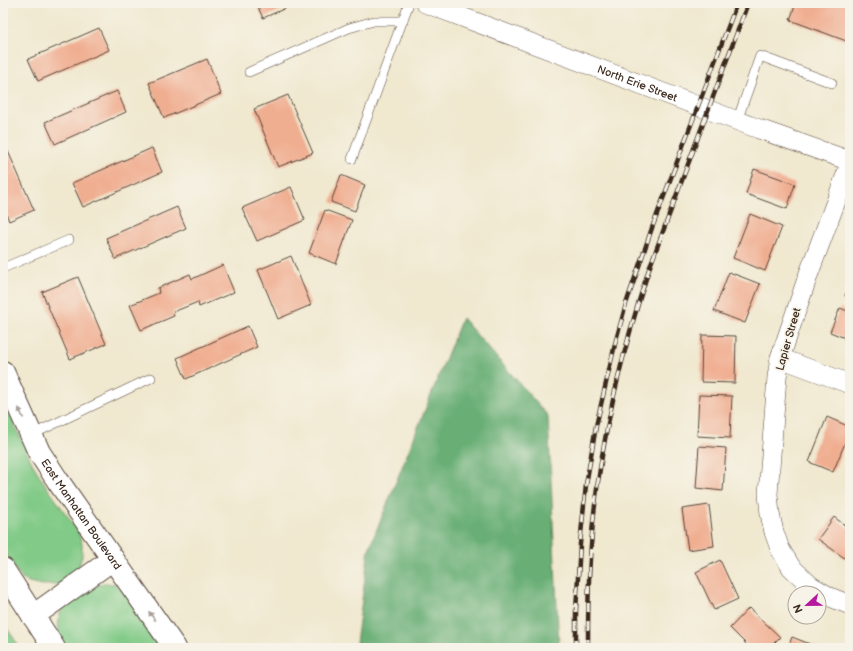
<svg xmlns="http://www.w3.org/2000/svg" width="853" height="651" font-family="'Balsamiq Sans',sans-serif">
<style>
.green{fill:#81ca87;stroke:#5e7a52}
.forest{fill:#68ae74;stroke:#526c49}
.building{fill:#f0ae91}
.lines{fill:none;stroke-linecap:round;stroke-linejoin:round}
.service-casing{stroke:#564639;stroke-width:10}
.minor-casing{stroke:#564639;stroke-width:20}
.tertiary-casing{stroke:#564639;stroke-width:24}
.service{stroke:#fff;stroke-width:9}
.minor{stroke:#fff;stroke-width:19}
.tertiary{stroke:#fff;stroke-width:22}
.rail-casing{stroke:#3b2a1e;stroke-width:4.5}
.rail{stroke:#f7f3e8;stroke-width:3;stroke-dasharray:9;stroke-linecap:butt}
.oneway{fill:#a79f9a}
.labels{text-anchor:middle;stroke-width:3.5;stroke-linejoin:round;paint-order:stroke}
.street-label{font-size:11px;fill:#3b2a1e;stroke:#f7f3e8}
</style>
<rect width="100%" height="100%" fill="#f7f3e8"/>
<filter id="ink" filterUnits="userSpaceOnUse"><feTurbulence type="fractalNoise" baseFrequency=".025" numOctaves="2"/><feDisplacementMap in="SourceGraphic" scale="8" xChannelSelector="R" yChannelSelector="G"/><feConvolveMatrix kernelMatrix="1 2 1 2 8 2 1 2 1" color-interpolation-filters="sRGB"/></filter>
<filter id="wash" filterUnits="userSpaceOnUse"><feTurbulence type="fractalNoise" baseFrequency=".012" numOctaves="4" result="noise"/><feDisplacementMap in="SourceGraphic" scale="16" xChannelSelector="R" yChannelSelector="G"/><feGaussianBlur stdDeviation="0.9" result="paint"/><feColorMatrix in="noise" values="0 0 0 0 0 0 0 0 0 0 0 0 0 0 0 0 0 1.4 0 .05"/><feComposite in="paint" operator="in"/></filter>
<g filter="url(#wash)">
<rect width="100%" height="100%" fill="#f0e8cf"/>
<g class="green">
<polygon points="3,400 32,463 46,486 78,531 82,544 82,556 78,569 69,578 61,584 42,585 29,582 22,579 3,550"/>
<path d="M 104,583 L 115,584 L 124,592 L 166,648 L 64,648 C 58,639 56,619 62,609 C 64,606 85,591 89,589 C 94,586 99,585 104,583 Z"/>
<polygon points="3,622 20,648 3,648"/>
</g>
<polygon class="forest" points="462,318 548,416 559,648 376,648 356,643 369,549"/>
<g id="blocks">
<g class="building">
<polygon points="256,3 295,3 295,4 263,18"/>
<polygon points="796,3 850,3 850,39 849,42 790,20"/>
<polygon points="99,28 109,50 38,81 28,59"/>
<polygon points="207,59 221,94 164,118 149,83"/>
<polygon points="117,91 126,112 55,144 45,122"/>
<polygon points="288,95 313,153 278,167 254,109"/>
<polygon points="3,140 34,210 9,221 3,206"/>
<polygon points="152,148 162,172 83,207 72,183"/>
<polygon points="754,169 795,184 787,209 746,194"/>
<polygon points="341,175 365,185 355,211 331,202"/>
<polygon points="291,187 305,220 257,241 242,208"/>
<polygon points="177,207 186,228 115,259 106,238"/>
<polygon points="325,210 352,220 336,264 309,253"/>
<polygon points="750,214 782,227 765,271 733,258"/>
<polygon points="291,256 311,305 278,319 258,270"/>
<polygon points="223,265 234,292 199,307 198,302 173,312 174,316 141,330 130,305 159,293 158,288 190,274 192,279"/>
<polygon points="729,272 760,284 745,323 714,311"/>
<polygon points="78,277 106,344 70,359 42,292"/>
<polygon points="850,281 850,298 845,296"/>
<polygon points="840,308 850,312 850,340 830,332"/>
<polygon points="248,326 257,347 186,379 177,358"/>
<polygon points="702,335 736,336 735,383 701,382"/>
<polygon points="699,395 732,396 730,438 697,436"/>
<polygon points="827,417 850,427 850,431 833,472 809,462"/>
<polygon points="699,446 726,448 723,491 696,488"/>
<polygon points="709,505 714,546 688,550 682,509"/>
<polygon points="834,517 850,529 850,562 818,539"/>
<polygon points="720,560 738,599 714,610 696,572"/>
<polygon points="749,608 780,637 769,648 750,648 730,628"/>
<polygon points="792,637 820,648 788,648"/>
</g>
</g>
</g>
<g filter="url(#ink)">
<use href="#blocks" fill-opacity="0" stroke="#564639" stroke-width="1"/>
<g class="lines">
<defs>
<g id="service">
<polyline points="249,72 349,28 374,21 403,21"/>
<polyline points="737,121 760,56 832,83"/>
<polyline points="352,159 409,3"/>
<polyline points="3,268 69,240"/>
<polyline points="31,435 151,378"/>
</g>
<g id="minor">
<path id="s1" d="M 425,3 L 759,129 L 850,161"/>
<polyline points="850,164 809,273 780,358 777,377 768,494 770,514 774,532 780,549 791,567 811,586 830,597 850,605"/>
<polyline points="780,358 850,384"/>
</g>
<g id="tertiary">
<path id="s2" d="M 3,372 L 39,452 L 58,481 L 175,648"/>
<polyline points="3,569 54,648"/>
<polyline points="33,616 113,559"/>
</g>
</defs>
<use href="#service" class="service-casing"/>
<use href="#minor" class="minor-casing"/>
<use href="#tertiary" class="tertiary-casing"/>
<use href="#service" class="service"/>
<use href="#minor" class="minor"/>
<use href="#tertiary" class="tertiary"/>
<defs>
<g id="rail">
<polyline points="576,648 576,611 580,544 586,485 596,426 616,340 626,304 652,228 737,3"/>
<path d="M 588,648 C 588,614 588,579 591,545 C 598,452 620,358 649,269 L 748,3"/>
</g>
</defs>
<use href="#rail" class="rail-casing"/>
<use href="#rail" class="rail"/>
</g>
<defs><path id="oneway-solid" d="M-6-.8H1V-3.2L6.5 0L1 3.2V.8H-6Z"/></defs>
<g class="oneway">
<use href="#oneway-solid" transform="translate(21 413) rotate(-114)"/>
<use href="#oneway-solid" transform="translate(152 616) rotate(-125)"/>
</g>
</g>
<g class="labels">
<g class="street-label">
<text dy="4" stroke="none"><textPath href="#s1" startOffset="227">North Erie Street</textPath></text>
<text transform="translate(788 339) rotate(-74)" y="4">Lapier Street</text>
<text dy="4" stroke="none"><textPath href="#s2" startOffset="163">East Manhattan Boulevard</textPath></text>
</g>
</g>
<rect width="853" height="651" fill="none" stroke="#f7f3e8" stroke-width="16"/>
<g transform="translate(807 605) rotate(248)"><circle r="19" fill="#f7f3e8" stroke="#aca397"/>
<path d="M0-3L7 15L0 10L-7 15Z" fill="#b5179e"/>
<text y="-6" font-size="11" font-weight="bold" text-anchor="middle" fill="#3b2a1e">N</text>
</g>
</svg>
